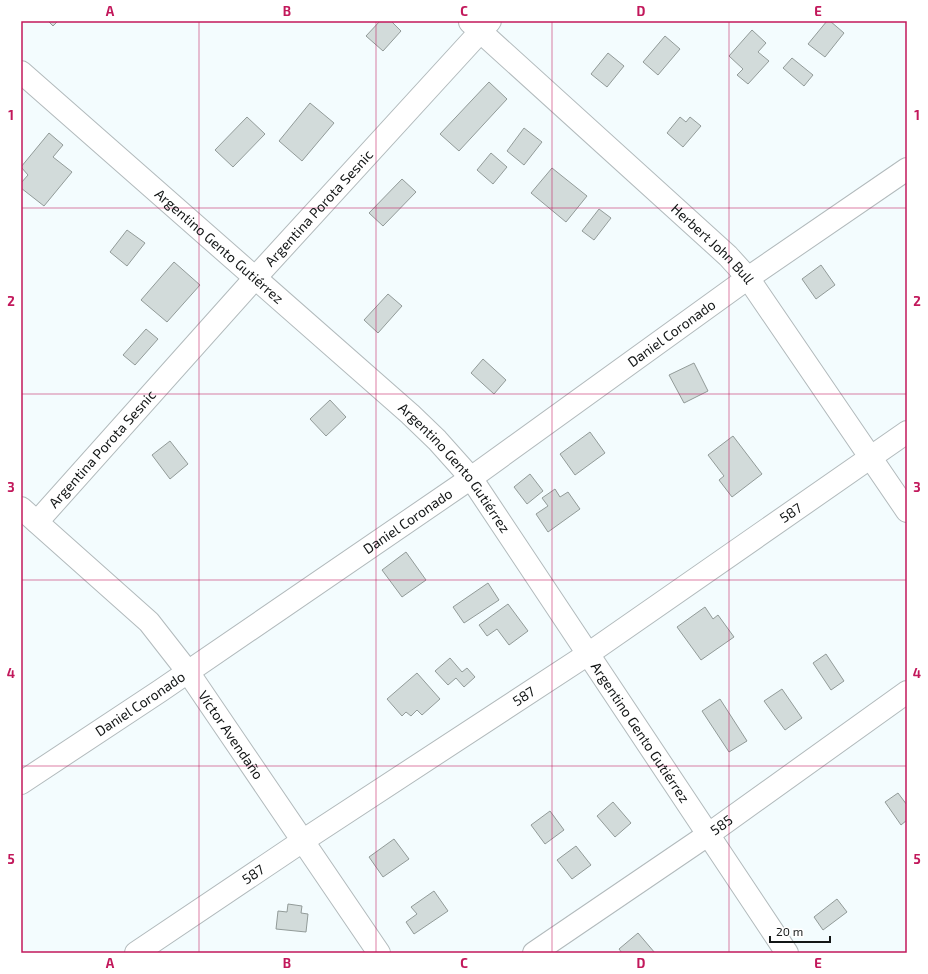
<svg xmlns="http://www.w3.org/2000/svg" width="928" height="974" font-family="'Exo 2',sans-serif">
<style>
.building{fill:#d2dbda;stroke:#929b99}
.lines{fill:none;stroke-linecap:round;stroke-linejoin:round}
.street-casing{stroke:#b2babc;stroke-width:24}
.street{stroke:#fff;stroke-width:22}
.grid{fill:none;stroke:#c2185b;stroke-width:1;stroke-opacity:0.55}
.labels{text-anchor:middle;stroke-width:3.5;stroke-linejoin:round;paint-order:stroke}
.street-label{font-size:14px;fill:#131616;stroke:#fff}
.neatline{fill:none;stroke:#c2185b;stroke-width:1.5}
.grid-label{font-size:13px;text-anchor:middle;font-weight:bold;fill:#c2185b}
</style>
<rect width="100%" height="100%" fill="#f3fcfe"/>
<g class="building">
<polygon points="48,21 58,21 53,26"/>
<polygon points="380,21 391,21 401,31 383,51 366,36"/>
<polygon points="827,21 830,21 844,33 825,57 808,44"/>
<polygon points="752,30 766,43 758,52 769,61 748,84 737,75 743,69 729,56"/>
<polygon points="665,36 680,49 658,75 643,62"/>
<polygon points="608,53 624,66 607,87 591,74"/>
<polygon points="792,58 813,75 804,86 783,68"/>
<polygon points="489,82 507,99 459,151 440,134"/>
<polygon points="310,103 334,123 302,161 279,141"/>
<polygon points="247,117 265,134 233,167 215,150"/>
<polygon points="680,117 686,122 690,117 701,126 683,147 667,133"/>
<polygon points="524,128 542,142 524,165 507,151"/>
<polygon points="49,133 63,145 53,157 72,172 44,206 21,188 21,183 28,175 21,167"/>
<polygon points="491,153 507,167 493,184 477,170"/>
<polygon points="552,168 587,196 566,222 531,193"/>
<polygon points="402,179 416,192 383,226 369,213"/>
<polygon points="599,209 611,218 594,240 582,231"/>
<polygon points="127,230 145,243 127,266 110,252"/>
<polygon points="174,262 200,285 167,322 141,300"/>
<polygon points="821,265 835,285 816,299 802,279"/>
<polygon points="388,294 402,306 378,333 364,320"/>
<polygon points="146,329 158,339 135,365 123,355"/>
<polygon points="483,359 506,380 494,394 471,373"/>
<polygon points="694,363 708,391 684,403 669,375"/>
<polygon points="330,400 346,417 326,436 310,419"/>
<polygon points="590,432 605,453 575,475 560,454"/>
<polygon points="733,436 762,474 732,497 719,480 724,476 708,455"/>
<polygon points="170,441 188,464 170,479 152,455"/>
<polygon points="530,474 543,491 527,504 514,487"/>
<polygon points="555,489 560,497 568,492 580,509 548,532 536,514 548,506 542,498"/>
<polygon points="406,552 426,580 402,597 382,570"/>
<polygon points="488,583 499,600 464,623 453,607"/>
<polygon points="508,604 528,631 509,645 497,629 487,636 479,625"/>
<polygon points="705,607 713,619 718,615 734,637 701,660 677,627"/>
<polygon points="826,654 844,681 831,690 813,663"/>
<polygon points="450,658 462,672 467,668 475,677 464,687 456,678 448,685 435,671"/>
<polygon points="417,673 440,699 422,715 417,710 411,716 406,712 402,716 387,699"/>
<polygon points="782,689 802,718 785,730 764,701"/>
<polygon points="720,699 747,741 729,752 702,711"/>
<polygon points="898,793 907,805 907,820 901,825 885,802"/>
<polygon points="613,802 631,823 615,837 597,816"/>
<polygon points="550,811 564,830 545,844 531,825"/>
<polygon points="394,839 409,859 383,877 369,857"/>
<polygon points="576,846 591,865 572,879 557,860"/>
<polygon points="434,891 448,911 414,934 406,922 417,914 411,907"/>
<polygon points="837,899 847,912 823,930 814,917"/>
<polygon points="288,904 302,906 301,913 308,914 306,932 276,929 278,911 287,912"/>
<polygon points="638,933 655,953 622,953 619,949"/>
</g>
<g class="lines">
<defs>
<g id="street">
<path id="s1" d="M 470,22 L 728,256 L 748,278 L 907,511"/>
<path id="s2" d="M 21,72 L 410,414 L 437,440 L 471,478 L 787,953"/>
<path id="s3" d="M 21,508 L 149,622 L 188,672 L 379,953"/>
<path id="s4" d="M 37,522 L 255,278 L 490,21"/>
<path id="s5" d="M 21,783 L 160,691 L 471,478 L 748,278 L 907,169"/>
<path id="s6" d="M 136,953 L 304,840 L 588,654 L 907,432"/>
<path id="s7" d="M 534,953 L 709,834 L 907,692"/>
</g>
</defs>
<use href="#street" class="street-casing"/>
<use href="#street" class="street"/>
</g>
<path class="grid" d="M 199,21 L 199,953M 376,21 L 376,953M 552,21 L 552,953M 729,21 L 729,953M 21,208 L 907,208M 21,394 L 907,394M 21,580 L 907,580M 21,766 L 907,766"/>
<g class="labels">
<g class="street-label">
<text dy="5" stroke="none"><textPath href="#s4" startOffset="422">Argentina Porota Sesnic</textPath></text>
<text dy="5" stroke="none"><textPath href="#s1" startOffset="329">Herbert John Bull</textPath></text>
<text dy="5" stroke="none"><textPath href="#s2" startOffset="264">Argentino Gento Gutiérrez</textPath></text>
<text dy="5" stroke="none"><textPath href="#s5" startOffset="791">Daniel Coronado</textPath></text>
<text dy="5" stroke="none"><textPath href="#s4" startOffset="98">Argentina Porota Sesnic</textPath></text>
<text dy="5" stroke="none"><textPath href="#s2" startOffset="588">Argentino Gento Gutiérrez</textPath></text>
<text dy="5" stroke="none"><textPath href="#s6" startOffset="789">587</textPath></text>
<text dy="5" stroke="none"><textPath href="#s5" startOffset="467">Daniel Coronado</textPath></text>
<text dy="5" stroke="none"><textPath href="#s6" startOffset="465">587</textPath></text>
<text dy="5" stroke="none"><textPath href="#s5" startOffset="143">Daniel Coronado</textPath></text>
<text dy="5" stroke="none"><textPath href="#s2" startOffset="912">Argentino Gento Gutiérrez</textPath></text>
<text dy="5" stroke="none"><textPath href="#s3" startOffset="311">Víctor Avendaño</textPath></text>
<text dy="5" stroke="none"><textPath href="#s7" startOffset="227">585</textPath></text>
<text dy="5" stroke="none"><textPath href="#s6" startOffset="141">587</textPath></text>
</g>
</g>
<rect width="928" height="974" fill="none" stroke="#ffffff" stroke-width="44"/>
<path d="M770 936v6h60v-6" fill="none" stroke="#131616" stroke-width="2"/>
<text x="776" y="936" font-size="12" fill="#131616" stroke="#ffffff" stroke-width="3" paint-order="stroke">20 m</text>
<rect x="22" y="22" width="884" height="930" class="neatline"/>
<g class="grid-label">
<text x="110" y="16">A</text>
<text x="287" y="16">B</text>
<text x="464" y="16">C</text>
<text x="641" y="16">D</text>
<text x="818" y="16">E</text>
<text x="11" y="120">1</text>
<text x="917" y="120">1</text>
<text x="11" y="306">2</text>
<text x="917" y="306">2</text>
<text x="11" y="492">3</text>
<text x="917" y="492">3</text>
<text x="11" y="678">4</text>
<text x="917" y="678">4</text>
<text x="11" y="864">5</text>
<text x="917" y="864">5</text>
<text x="110" y="968">A</text>
<text x="287" y="968">B</text>
<text x="464" y="968">C</text>
<text x="641" y="968">D</text>
<text x="818" y="968">E</text>
</g>
</svg>
